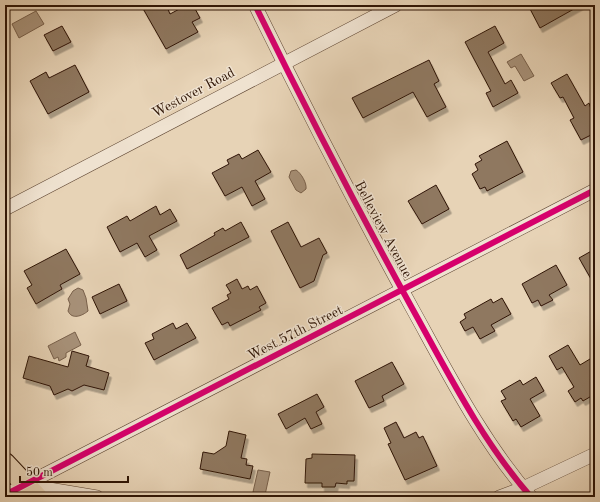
<svg xmlns="http://www.w3.org/2000/svg" width="600" height="502" font-family="'Old Standard TT',serif">
<style>
.water{fill:#a8927a;stroke:#78604b}
.building{fill:#8f7861;stroke:#2f1505;filter:url(#shadow)}
.lines{fill:none;stroke-linecap:round;stroke-linejoin:round}
.minor-casing{stroke:#5d4431;stroke-width:14}
.primary-casing{stroke:#2f1505;stroke-width:22}
.minor{stroke:#efe2d0;stroke-width:13}
.primary{stroke:#e7d3b6;stroke-width:20}
.cycleway-casing{stroke:#efe2d0;stroke-width:8}
.cycleway{stroke:#d6006c;stroke-width:6}
.labels{text-anchor:middle;stroke-width:3;stroke-linejoin:round;paint-order:stroke}
.street-label{font-size:14px;fill:#2f1505;stroke:#efe2d0}
</style>
<defs>
<filter id="shadow"><feDropShadow dx="2.5" dy="4.5" stdDeviation="0" flood-color="#0004"/></filter>
</defs>
<rect width="100%" height="100%" fill="#e7d3b6"/>
<filter id="stains"><feTurbulence type="fractalNoise" baseFrequency=".005" numOctaves="4"/><feColorMatrix values="0 0 0 0 .2 0 0 0 0 .09 0 0 0 0 .02 0 0 0 .5 -.17"/></filter>
<radialGradient id="worn" r=".72"><stop offset=".6" stop-color="#630" stop-opacity="0"/><stop offset="1" stop-color="#630" stop-opacity=".3"/></radialGradient>
<g class="water">
<polygon points="36,11 44,24 19,38 12,24"/>
<polygon points="521,54 534,76 524,81 515,66 511,68 507,62"/>
<path d="M 296,170 C 301,173 307,183 306,189 L 301,193 L 296,190 L 289,177 L 291,171 Z"/>
<path d="M 78,288 L 83,290 L 86,298 L 88,311 C 82,316 72,320 68,311 L 70,304 L 68,299 L 73,291 Z"/>
<polygon points="75,332 81,345 66,353 66,357 59,361 58,357 54,359 48,346"/>
<polygon points="258,470 270,472 265,495 253,492"/>
</g>
<g class="building">
<polygon points="141,5 166,5 170,14 187,5 193,5 200,18 192,22 198,32 166,49"/>
<polygon points="528,5 581,5 540,28"/>
<polygon points="62,26 71,42 53,51 44,35"/>
<polygon points="495,26 504,43 488,52 505,84 511,80 518,93 493,107 486,93 491,91 465,42"/>
<polygon points="429,60 439,81 434,84 446,107 427,117 413,92 363,118 352,98"/>
<polygon points="75,65 89,92 48,114 30,81 46,72 49,78"/>
<polygon points="567,74 585,106 589,103 591,109 595,107 595,133 581,140 570,120 574,118 563,97 560,98 551,83"/>
<polygon points="507,141 523,172 487,191 485,187 480,189 472,174 478,170 475,164 482,160 479,156"/>
<polygon points="258,150 271,172 255,181 265,199 252,206 242,187 225,196 212,173 229,164 227,160 239,154 242,159"/>
<polygon points="436,185 449,209 422,224 408,201"/>
<polygon points="156,206 160,215 170,209 177,221 149,236 157,250 145,257 137,243 120,252 107,227 127,216 130,221"/>
<polygon points="241,222 249,237 187,269 180,255 215,235 214,233 223,228 225,231"/>
<polygon points="288,222 301,247 319,238 327,253 323,255 314,281 300,288 271,231"/>
<polygon points="66,249 80,274 60,285 62,289 36,304 27,288 32,285 24,271"/>
<polygon points="595,249 595,286 579,258"/>
<polygon points="556,265 567,285 549,295 553,300 541,306 538,300 532,303 522,284"/>
<polygon points="237,279 242,289 248,286 250,290 257,286 266,303 259,307 261,310 230,326 228,322 222,325 212,308 229,299 227,295 231,293 226,285"/>
<polygon points="119,284 127,301 100,314 92,297"/>
<polygon points="502,298 511,314 491,325 495,331 480,339 473,327 465,331 460,322 466,318 464,314 491,299 493,303"/>
<polygon points="173,323 176,329 187,323 196,338 154,360 145,343 154,339 152,334"/>
<polygon points="568,345 580,365 595,356 595,394 583,401 581,398 575,402 568,391 574,387 562,367 557,370 549,356"/>
<polygon points="72,351 89,356 86,366 109,373 104,390 84,385 72,391 68,389 54,395 50,386 23,378 29,356 68,367"/>
<polygon points="392,362 404,384 382,396 384,401 369,408 355,381"/>
<polygon points="536,377 544,391 530,399 540,416 521,427 516,419 513,421 501,401 506,399 501,391 520,380 523,385"/>
<polygon points="317,394 324,407 316,412 322,424 311,429 305,418 286,429 278,414"/>
<polygon points="396,422 404,438 416,432 419,438 423,436 437,466 405,480 388,444 391,443 384,428"/>
<polygon points="229,431 246,435 241,458 247,459 246,465 253,466 250,479 200,469 203,452 214,454 226,446"/>
<polygon points="312,454 355,455 354,481 347,481 347,484 336,483 335,487 322,487 322,483 305,483 306,459 312,458"/>
</g>
<g class="lines">
<defs>
<g id="minor">
<path d="M 255,5 C 305,107 357,208 412,308 C 448,373 482,441 531,497"/>
<polyline points="5,209 396,5"/>
<polyline points="25,485 97,497"/>
<polyline points="5,495 595,190"/>
<polyline points="499,497 523,488 595,454"/>
</g>
<polyline id="primary" points="5,463 37,497"/>
</defs>
<use href="#minor" class="minor-casing"/>
<use href="#primary" class="primary-casing"/>
<use href="#minor" class="minor"/>
<use href="#primary" class="primary"/>
<defs>
<g id="cycleway">
<path d="M 255,5 C 305,107 357,208 412,308 C 448,373 482,441 531,497"/>
<polyline points="5,495 595,190"/>
</g>
</defs>
<use href="#cycleway" class="cycleway-casing"/>
<use href="#cycleway" class="cycleway"/>
</g>
<g class="labels">
<g class="street-label">
<text transform="translate(193 92) rotate(-28)" y="5">Westover Road</text>
<text transform="translate(384 229) rotate(62)" y="5">Belleview Avenue</text>
<text transform="translate(295 332) rotate(-27)" y="5">West 57th Street</text>
</g>
</g>
<rect width="600" height="502" fill="none" stroke="#e7d3b6" stroke-width="20"/>
<rect x="6" y="6" width="588" height="490" fill="none" stroke="#2f1505" stroke-width="2"/>
<rect x="10" y="10" width="580" height="482" fill="none" stroke="#2f1505"/>
<path d="M20 476v6h108v-6" fill="none" stroke="#2f1505" stroke-width="2"/>
<text x="26" y="476" font-size="12" fill="#2f1505" stroke="#efe2d0" stroke-width="3" paint-order="stroke">50 m</text>
<rect width="100%" height="100%" filter="url(#stains)"/>
<rect width="100%" height="100%" fill="url(#worn)"/>
</svg>
